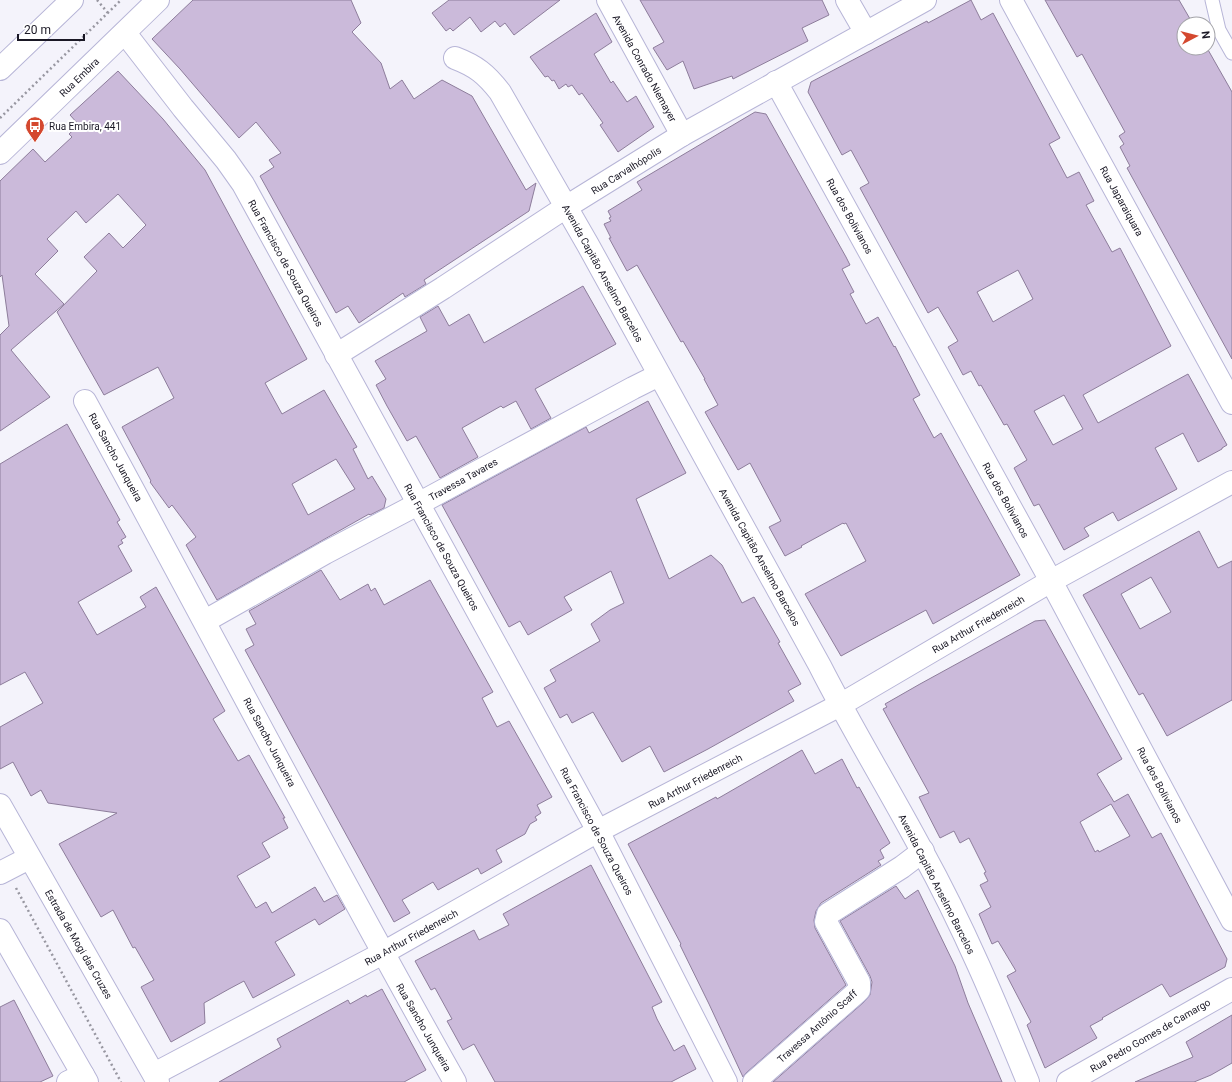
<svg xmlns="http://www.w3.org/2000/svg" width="1232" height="1082" font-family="Roboto,sans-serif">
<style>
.building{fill:#cbbada;stroke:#8d7d9b;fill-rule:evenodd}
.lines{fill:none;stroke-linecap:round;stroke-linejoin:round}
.lane-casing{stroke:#b7b5d7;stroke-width:15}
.street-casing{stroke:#b7b5d7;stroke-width:24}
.secondary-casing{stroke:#b7b5d7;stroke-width:24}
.path{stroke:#9897a1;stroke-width:2.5;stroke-dasharray:2 3;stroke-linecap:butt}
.lane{stroke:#fff;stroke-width:13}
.street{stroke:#fff;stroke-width:22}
.secondary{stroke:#fff;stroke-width:22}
.labels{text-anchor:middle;stroke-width:4;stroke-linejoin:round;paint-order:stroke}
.street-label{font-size:10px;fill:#1a1825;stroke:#fff}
.poi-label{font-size:10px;fill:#1a1825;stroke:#fff;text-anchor:start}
</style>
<rect width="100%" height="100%" fill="#f4f3fb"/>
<g class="building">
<polygon points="193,0 351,0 361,23 352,32 381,63 390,89 402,80 414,99 442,80 472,96 526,190 536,183 529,211 424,280 426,284 405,297 403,293 359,323 348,306 336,313 260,176 274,167 269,160 281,153 256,122 239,138 180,69 152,39"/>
<polygon points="449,0 560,0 514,35 505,23 500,27 495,21 481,32 470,17 453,31 450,28 446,31 432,13"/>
<polygon points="640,0 822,0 829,15 802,28 808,41 733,79 732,76 694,89 683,61 667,70 653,48 664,42"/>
<path d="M 971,0 L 981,20 L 993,13 L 1060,138 L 1049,144 L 1067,178 L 1079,172 L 1094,201 L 1086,205 L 1112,252 L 1120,248 L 1171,346 L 1083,395 L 1098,423 L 1188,374 L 1227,445 L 1222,448 L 1222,449 L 1198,462 L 1183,433 L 1155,448 L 1177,489 L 1118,521 L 1113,512 L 1084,528 L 1089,536 L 1064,550 L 1039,504 L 1034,506 L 1014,468 L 1027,460 L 1007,424 L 1004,425 L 981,385 L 979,386 L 971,371 L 963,375 L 948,347 L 958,341 L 938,307 L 928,313 L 860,188 L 869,183 L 851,150 L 842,155 L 808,92 L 811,82 L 927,21 L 928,23 ZM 1018,270 L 1033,299 L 993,322 L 977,292 ZM 1064,395 L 1083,429 L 1053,445 L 1034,411 Z"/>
<polygon points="1045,0 1179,0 1193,24 1184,24 1184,48 1207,48 1232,92 1232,359 1127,168 1130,166 1120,147 1124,144 1119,136 1125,132 1082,54 1077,57"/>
<polygon points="596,13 612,42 594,54 611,83 613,81 627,102 636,96 654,127 618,152 600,125 603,123 582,93 579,95 572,85 568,87 566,84 559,89 554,80 552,81 548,76 545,77 530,57"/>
<path d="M 118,71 L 163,119 L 205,170 L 307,359 L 265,383 L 282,414 L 324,390 L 357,447 L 353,449 L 368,479 L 372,476 L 386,499 L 384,508 L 370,515 L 369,514 L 217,600 L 186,545 L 196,537 L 172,505 L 169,508 L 150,482 L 151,481 L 122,427 L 174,398 L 158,367 L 104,395 L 57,312 L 97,271 L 84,257 L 109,233 L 123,248 L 146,225 L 118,194 L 86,223 L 76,211 L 47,239 L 58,251 L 35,274 L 64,304 L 11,350 L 50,397 L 0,431 L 0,335 L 9,326 L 2,275 L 0,277 L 0,181 L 33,149 L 45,162 L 72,137 L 69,134 L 79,125 L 70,115 ZM 336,459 L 355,489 L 308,515 L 292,484 Z"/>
<polygon points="755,112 766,114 846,257 850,265 842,269 854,292 850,294 866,324 878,317 894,347 895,346 920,395 913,399 934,438 941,433 1020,575 933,624 926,610 841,656 805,594 866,561 846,523 844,524 843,523 801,546 802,547 785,556 769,527 781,521 750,463 738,470 705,412 718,405 704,379 705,379 683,341 681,342 637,265 627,271 609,238 611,238 604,224 611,221 609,218 611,217 608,211 642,190 637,182"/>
<polygon points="583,286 616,344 535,389 551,418 531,429 516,401 503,408 501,406 462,428 478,457 440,478 416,436 407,441 387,406 376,385 386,379 375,361 427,331 420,317 438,306 449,326 469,314 484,343"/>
<polygon points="648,401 686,473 636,499 669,579 711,555 722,565 742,603 754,597 780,642 778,643 801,684 788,691 794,701 708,749 664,772 650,746 622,762 593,712 572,723 567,714 560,718 544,688 556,681 550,670 600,641 591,624 610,610 624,603 611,571 564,597 572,610 528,635 520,621 509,627 442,505 586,427 589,433"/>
<polygon points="67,424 120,520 117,522 126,537 121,540 123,543 118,546 132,571 78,602 97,635 146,607 140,597 156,587 225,711 213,719 238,761 249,755 285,818 283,818 288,828 262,843 270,857 237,876 256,908 266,902 272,913 315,887 324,902 337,895 345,909 319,925 315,919 275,942 295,975 253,998 244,981 229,989 204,1003 205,1023 171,1042 141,987 154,980 135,947 133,948 113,910 101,917 59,844 117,813 48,803 41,790 31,796 13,762 0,769 0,727 43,703 25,672 0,685 0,464"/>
<path d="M 1199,531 L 1218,568 L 1232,561 L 1232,700 L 1167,736 L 1143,693 L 1139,695 L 1083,595 ZM 1151,577 L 1171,612 L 1140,629 L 1121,594 Z"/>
<polygon points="321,570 340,600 368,584 371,591 375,588 384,605 430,580 493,692 482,698 497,727 509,721 552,797 537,805 541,813 535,817 537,820 530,824 525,834 496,850 502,862 481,874 478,868 438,890 433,882 402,900 410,913 394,922 245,650 254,645 246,629 256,624 249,611"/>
<path d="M 1045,620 L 1122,759 L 1097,774 L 1114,802 L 1128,794 L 1152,838 L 1161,833 L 1227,959 L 1225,967 L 1170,997 L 1162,984 L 1102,1018 L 1103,1019 L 1090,1026 L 1097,1038 L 1045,1068 L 1027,1025 L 1031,1022 L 1007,976 L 1016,971 L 998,941 L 992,944 L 979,914 L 991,907 L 980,885 L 988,881 L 984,873 L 986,872 L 969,838 L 960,843 L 954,831 L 940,838 L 919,797 L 929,793 L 883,709 L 887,707 L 885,704 L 920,684 L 1035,621 ZM 1111,804 L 1130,836 L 1099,852 L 1098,850 L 1095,852 L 1080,822 Z"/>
<polygon points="802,750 815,774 842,759 857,788 859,787 890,843 880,850 884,858 878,861 881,865 821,903 816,911 814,920 815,928 846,985 746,1073 743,1077 709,1004 680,945 681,944 628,844 716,797 717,799"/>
<polygon points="591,865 662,1002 652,1007 657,1019 674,1051 684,1045 696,1069 671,1082 495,1082 474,1044 463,1050 447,1021 452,1019 435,988 431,990 415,961 474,930 479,940 509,925 503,914"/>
<polygon points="896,886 905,899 918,890 955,966 968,1003 1002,1082 773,1082 864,1002 870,995 872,982 870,976 840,921"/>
<polygon points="382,989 426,1070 404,1082 219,1082 281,1047 277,1039 348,1000 350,1004 366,995 367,997"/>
<polygon points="14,1000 53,1076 40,1082 0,1082 0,1007"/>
<polygon points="1232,1015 1232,1063 1211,1075 1194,1082 1135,1082 1193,1057 1186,1042"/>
</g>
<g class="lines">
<defs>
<polyline id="lane" points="1212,0 1219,30 1232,53"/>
<g id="street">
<polyline points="608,0 682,135"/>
<polyline points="847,0 866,33"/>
<polyline points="1011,0 1232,403"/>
<polyline points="125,33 183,108 226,160 243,184 598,831 726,1082"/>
<path d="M 455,58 C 476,66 486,74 500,92 L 588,245 L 820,666 C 852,729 889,789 922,851 C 963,925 996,1004 1028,1082"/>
<polyline points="776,82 1051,581 1232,920"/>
<polyline points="336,355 443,288 566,207 682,135 925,0"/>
<path d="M 85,401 C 209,628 328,857 455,1082"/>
<polyline points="205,621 325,553 418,504 633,388 659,375"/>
<polyline points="154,1074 383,953 598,831 840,705 1051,581 1232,482"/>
<polyline points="68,1082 83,1075"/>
<polyline points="754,1082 856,993 859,990 859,982 826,922 828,914 902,867 923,851"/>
<polyline points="1068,1082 1232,989"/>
</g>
<g id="secondary">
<polyline points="0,69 72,0"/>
<polyline points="0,153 158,0"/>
<polyline points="0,805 158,1082"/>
<polyline points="0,873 29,858"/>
<polyline points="0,930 87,1082"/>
</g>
</defs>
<use href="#lane" class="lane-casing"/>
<use href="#street" class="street-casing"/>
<use href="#secondary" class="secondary-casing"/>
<g class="path">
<polyline points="97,0 108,13"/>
<polyline points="0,118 121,0"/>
<polyline points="16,888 121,1082"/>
</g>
<use href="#lane" class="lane"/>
<use href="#street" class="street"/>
<use href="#secondary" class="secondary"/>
</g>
<defs>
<symbol id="bus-pin" viewBox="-11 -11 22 30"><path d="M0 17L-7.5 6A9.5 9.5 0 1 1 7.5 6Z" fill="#d4482f" stroke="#fff"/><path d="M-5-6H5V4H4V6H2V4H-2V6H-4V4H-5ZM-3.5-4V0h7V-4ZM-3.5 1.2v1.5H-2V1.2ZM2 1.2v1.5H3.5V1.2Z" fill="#fff"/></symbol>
</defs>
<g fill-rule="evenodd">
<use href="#bus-pin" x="24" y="115" width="22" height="30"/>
</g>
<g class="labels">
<g class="street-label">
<text transform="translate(645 68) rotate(61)" y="4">Avenida Conrado Niemayer</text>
<text transform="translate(79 77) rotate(-44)" y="4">Rua Embira</text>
<text transform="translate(626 170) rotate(-32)" y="4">Rua Carvalhópolis</text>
<text transform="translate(1122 201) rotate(61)" y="4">Rua Japaraiquara</text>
<text transform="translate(850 216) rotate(61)" y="4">Rua dos Bolivianos</text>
<text transform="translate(286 263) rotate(61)" y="4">Rua Francisco de Souza Queiros</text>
<text transform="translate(603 273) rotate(61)" y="4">Avenida Capitão Anselmo Barcelos</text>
<text transform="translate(116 457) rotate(61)" y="4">Rua Sancho Junqueira</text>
<text transform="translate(463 479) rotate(-29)" y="4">Travessa Tavares</text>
<text transform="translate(1006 500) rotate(61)" y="4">Rua dos Bolivianos</text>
<text transform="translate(442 547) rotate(61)" y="4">Rua Francisco de Souza Queiros</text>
<text transform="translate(760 557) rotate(61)" y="4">Avenida Capitão Anselmo Barcelos</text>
<text transform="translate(978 624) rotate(-30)" y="4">Rua Arthur Friedenreich</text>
<text transform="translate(270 742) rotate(62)" y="4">Rua Sancho Junqueira</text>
<text transform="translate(695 781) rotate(-28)" y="4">Rua Arthur Friedenreich</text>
<text transform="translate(1160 785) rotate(62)" y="4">Rua dos Bolivianos</text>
<text transform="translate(597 831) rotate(62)" y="4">Rua Francisco de Souza Queiros</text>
<text transform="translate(937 884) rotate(63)" y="4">Avenida Capitão Anselmo Barcelos</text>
<text transform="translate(411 937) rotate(-29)" y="4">Rua Arthur Friedenreich</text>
<text transform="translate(79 944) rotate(60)" y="4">Estrada de Mogi das Cruzes</text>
<text transform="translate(817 1026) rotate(-42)" y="4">Travessa Antônio Scaff</text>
<text transform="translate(424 1027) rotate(60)" y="4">Rua Sancho Junqueira</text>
<text transform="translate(1150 1035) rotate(-30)" y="4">Rua Pedro Gomes de Camargo</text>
</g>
<g class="poi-label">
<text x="49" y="130">Rua Embira, 441</text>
</g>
</g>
<g transform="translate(1196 36) rotate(83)"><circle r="19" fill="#ffffff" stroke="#a3a3a8"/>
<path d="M0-3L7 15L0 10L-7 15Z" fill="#d4482f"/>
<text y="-6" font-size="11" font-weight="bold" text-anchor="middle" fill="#1a1825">N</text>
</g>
<path d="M18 34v6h66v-6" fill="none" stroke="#1a1825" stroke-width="2"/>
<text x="24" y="34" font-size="12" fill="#1a1825" stroke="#ffffff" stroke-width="3" paint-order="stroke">20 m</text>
</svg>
